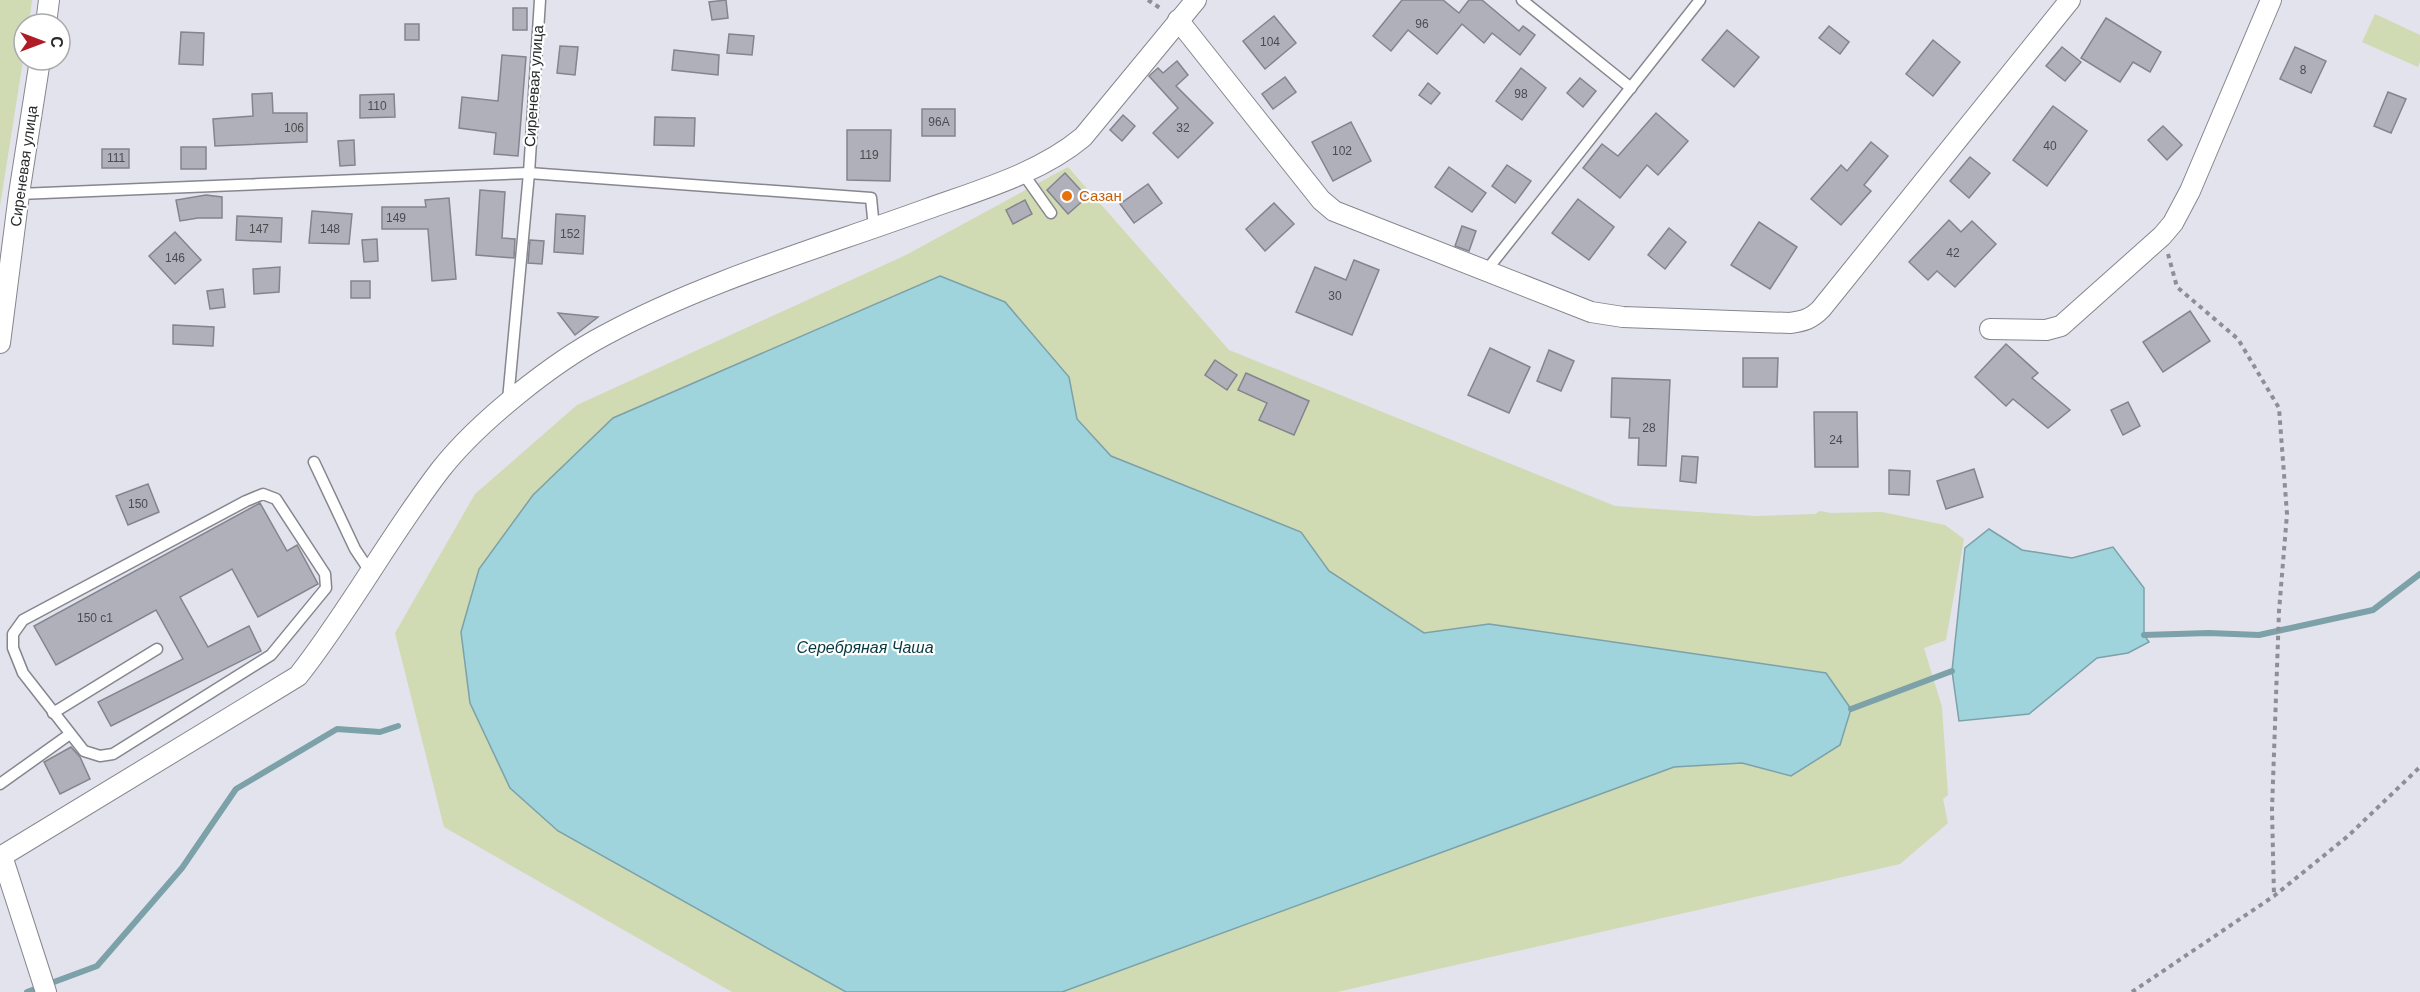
<svg xmlns="http://www.w3.org/2000/svg" width="2420" height="992" font-family="Arial,sans-serif">
<style>
.green{fill:#d0dab3}
.water{fill:#a0d4dd;stroke:#7ca1a8;stroke-width:1.5}
.lines{fill:none;stroke-linecap:round;stroke-linejoin:round}
.stream{stroke:#7ca1a8;stroke-width:6}
.building{fill:#b0b0ba;stroke:#83848d;stroke-width:1.5}
.service-casing{stroke:#86868f;stroke-width:13}
.minor-casing{stroke:#86868f;stroke-width:22}
.path{stroke:#8e8f95;stroke-width:4;stroke-dasharray:4.5 4.5;stroke-linecap:butt}
.service{stroke:#fff;stroke-width:10}
.minor{stroke:#fff;stroke-width:20}
.food-dot{fill:#e8710a;stroke:#fff;stroke-width:2}
.labels{text-anchor:middle;stroke-width:4.5;stroke-linejoin:round;paint-order:stroke}
.number-label{font-size:12px;fill:#4b4c50}
.street-label{font-size:15px;fill:#292a2d;stroke:#fff}
.food-label{font-size:15px;fill:#c56008;stroke:#fff;text-anchor:start}
.water-label{font-size:16px;font-style:italic;fill:#063940;stroke:#fff}
</style>
<rect width="100%" height="100%" fill="#e2e3ed"/>
<g class="green">
<polygon points="0,0 32,0 29,24 24,24 24,54 0,206"/>
<polygon points="2375,14 2420,35 2420,62 2418,67 2362,42"/>
<polygon points="1068,167 1229,350 1615,506 1755,516 1815,514 1820,511 1831,513 1882,512 1945,525 1964,539 1946,640 1924,648 1942,707 1948,795 1943,799 1948,823 1900,864 1337,992 732,992 444,827 395,633 475,494 577,405 906,255"/>
</g>
<g class="water">
<polygon points="940,276 1005,302 1069,377 1077,419 1111,456 1301,532 1329,571 1424,633 1489,624 1826,673 1851,709 1840,745 1791,776 1742,763 1674,767 1062,992 846,992 558,831 510,788 470,703 461,632 479,569 533,495 613,418"/>
<polygon points="1989,529 2022,550 2072,558 2113,547 2144,588 2144,635 2149,642 2128,653 2097,658 2029,714 1959,721 1952,671 1965,548"/>
</g>
<g class="lines">
<g class="stream">
<polyline points="2144,635 2209,633 2259,635 2373,610 2420,574"/>
<polyline points="1851,709 1952,671"/>
<polyline points="27,992 97,966 182,868 236,789 337,729 380,732 398,726"/>
</g>
</g>
<g class="building">
<polygon points="726,0 728,18 712,20 709,2"/>
<polygon points="1402,0 1443,0 1459,13 1469,0 1482,0 1519,31 1523,26 1535,35 1520,55 1492,33 1484,43 1462,24 1437,54 1408,30 1391,51 1373,36"/>
<rect x="513" y="8" width="14" height="22"/>
<polygon points="1274,16 1296,43 1265,69 1243,41"/>
<polygon points="2106,18 2161,52 2150,72 2133,62 2120,82 2081,58"/>
<rect x="405" y="24" width="14" height="16"/>
<polygon points="1829,26 1849,42 1840,54 1819,38"/>
<polygon points="1727,30 1759,57 1734,87 1702,60"/>
<polygon points="181,32 204,33 203,65 179,64"/>
<polygon points="729,34 754,36 752,55 727,53"/>
<polygon points="1933,40 1960,62 1933,96 1906,74"/>
<polygon points="560,46 578,47 575,75 557,73"/>
<polygon points="2062,47 2081,62 2065,81 2046,66"/>
<polygon points="2295,47 2326,61 2311,93 2280,79"/>
<polygon points="674,50 719,55 718,75 672,70"/>
<polygon points="502,55 526,57 518,156 494,154 496,133 459,128 462,97 498,101"/>
<polygon points="1177,61 1188,75 1176,86 1213,123 1178,158 1153,133 1178,108 1149,76 1158,68 1163,73"/>
<polygon points="1521,68 1546,88 1522,120 1496,101"/>
<polygon points="1285,77 1296,92 1273,109 1262,94"/>
<polygon points="1580,78 1596,91 1583,107 1567,93"/>
<polygon points="1428,83 1440,93 1431,104 1419,95"/>
<polygon points="2388,92 2406,99 2391,133 2374,126"/>
<polygon points="272,93 273,113 307,113 307,142 215,146 213,119 253,116 252,94"/>
<polygon points="394,94 395,117 360,118 360,95"/>
<polygon points="2053,106 2087,131 2047,186 2013,160"/>
<rect x="922" y="109" width="33" height="27"/>
<polygon points="1656,113 1688,141 1658,175 1647,165 1620,198 1583,168 1602,144 1618,156"/>
<polygon points="1123,115 1135,126 1122,141 1110,130"/>
<polygon points="655,117 695,118 694,146 654,145"/>
<polygon points="1351,122 1371,161 1333,181 1312,142"/>
<polygon points="2163,126 2182,145 2167,160 2148,140"/>
<polygon points="847,130 891,130 890,181 847,180"/>
<polygon points="354,140 355,165 340,166 338,141"/>
<polygon points="1871,142 1888,156 1864,185 1871,191 1841,225 1811,199 1841,165 1847,171"/>
<rect x="181" y="147" width="25" height="22"/>
<rect x="102" y="149" width="27" height="19"/>
<polygon points="1970,157 1990,173 1969,198 1950,181"/>
<polygon points="1507,165 1531,181 1515,203 1492,186"/>
<polygon points="1449,167 1486,193 1472,212 1435,187"/>
<polygon points="1065,173 1087,197 1068,214 1047,190"/>
<polygon points="1148,184 1162,203 1134,223 1120,204"/>
<polygon points="480,190 505,192 502,238 515,239 514,258 476,255"/>
<polygon points="206,195 222,197 222,218 198,218 180,221 176,200"/>
<polygon points="449,198 456,279 432,281 428,229 382,229 382,207 426,207 425,200"/>
<polygon points="1578,199 1614,227 1589,260 1552,233"/>
<polygon points="1025,200 1032,214 1013,224 1006,210"/>
<polygon points="1274,203 1294,224 1265,251 1246,229"/>
<polygon points="312,211 352,214 349,244 309,243"/>
<polygon points="556,214 585,216 583,254 554,252"/>
<polygon points="237,216 282,218 281,242 236,240"/>
<polygon points="1949,220 1961,232 1972,221 1996,244 1955,287 1937,271 1928,280 1909,262"/>
<polygon points="1759,222 1797,247 1770,289 1731,265"/>
<polygon points="1462,226 1476,231 1469,251 1455,246"/>
<polygon points="1669,228 1686,242 1665,269 1648,255"/>
<polygon points="175,232 201,260 175,284 149,256"/>
<polygon points="377,239 378,261 364,262 362,240"/>
<polygon points="530,240 544,241 542,264 528,263"/>
<polygon points="1354,260 1379,270 1352,335 1296,312 1315,267 1346,280"/>
<polygon points="280,267 279,292 254,294 253,269"/>
<rect x="351" y="281" width="19" height="17"/>
<polygon points="223,289 225,307 210,309 207,291"/>
<polygon points="2190,311 2210,341 2163,372 2143,342"/>
<polygon points="558,313 598,317 575,335"/>
<polygon points="173,325 214,327 213,346 173,344"/>
<polygon points="2006,344 2038,373 2032,378 2070,410 2048,428 2013,399 2006,406 1975,377"/>
<polygon points="1490,348 1530,367 1509,413 1468,395"/>
<polygon points="1549,350 1574,361 1561,391 1537,381"/>
<polygon points="1743,358 1778,358 1777,387 1743,387"/>
<polygon points="1215,360 1237,375 1227,390 1205,375"/>
<polygon points="1246,373 1309,401 1294,435 1259,420 1267,403 1238,390"/>
<polygon points="1612,378 1670,380 1666,466 1638,465 1639,438 1629,438 1630,418 1611,417"/>
<polygon points="2128,402 2140,426 2123,435 2111,410"/>
<polygon points="1814,412 1857,412 1858,467 1815,467"/>
<polygon points="1682,456 1698,457 1696,483 1680,481"/>
<polygon points="1974,469 1983,497 1946,509 1937,481"/>
<polygon points="1889,470 1910,471 1909,495 1889,494"/>
<polygon points="148,484 159,512 128,525 116,496"/>
<polygon points="260,503 287,551 297,545 318,584 258,617 232,569 180,597 208,647 249,626 261,651 111,726 98,702 183,659 156,610 56,665 34,626"/>
<polygon points="71,747 80,757 90,779 60,794 44,762"/>
</g>
<g class="lines">
<defs>
<g id="service">
<polyline points="1522,0 1631,88"/>
<polyline points="1022,172 1051,213"/>
<polyline points="19,194 529,173 871,198 874,228"/>
<polyline points="1486,271 1700,0"/>
<polyline points="508,400 529,173 540,0"/>
<polyline points="314,462 355,549 371,573"/>
<polygon points="263,494 276,499 325,574 326,588 271,655 113,754 100,756 84,751 23,673 13,648 13,634 23,620 246,501"/>
<polyline points="53,713 157,649"/>
<polyline points="0,784 70,734"/>
</g>
<g id="minor">
<path d="M 1178,20 L 1321,200 L 1334,211 L 1591,312 L 1623,317 L 1790,323 C 1804,321 1811,319 1821,309 L 2070,0"/>
<polyline points="46,24 49,0"/>
<polyline points="1990,329 2046,330 2061,326 2162,236 2173,223 2190,191 2271,0"/>
<polyline points="0,343 19,194 40,60"/>
<path d="M 46,992 L 2,856 L 298,676 C 350,610 390,535 441,469 C 478,422 552,363 605,335 C 705,281 820,248 927,209 C 980,190 1040,173 1083,137 L 1196,0"/>
</g>
</defs>
<use href="#service" class="service-casing"/>
<use href="#minor" class="minor-casing"/>
<g class="path">
<polyline points="1148,0 1163,10"/>
<polyline points="2168,254 2177,287 2238,339 2279,408 2287,514 2279,611 2272,810 2274,896"/>
<polyline points="2132,992 2274,896 2348,836 2420,767"/>
</g>
<use href="#service" class="service"/>
<use href="#minor" class="minor"/>
</g>
<circle class="food-dot" cx="1067" cy="196" r="6"/>
<g class="labels">
<g class="number-label">
<text x="1422" y="28">96</text>
<text x="1270" y="46">104</text>
<text x="2303" y="74">8</text>
<text x="1521" y="98">98</text>
<text x="377" y="110">110</text>
<text x="939" y="126">96А</text>
<text x="294" y="132">106</text>
<text x="1183" y="132">32</text>
<text x="2050" y="150">40</text>
<text x="1342" y="155">102</text>
<text x="869" y="159">119</text>
<text x="116" y="162">111</text>
<text x="396" y="222">149</text>
<text x="259" y="233">147</text>
<text x="330" y="233">148</text>
<text x="570" y="238">152</text>
<text x="1953" y="257">42</text>
<text x="175" y="262">146</text>
<text x="1335" y="300">30</text>
<text x="1649" y="432">28</text>
<text x="1836" y="444">24</text>
<text x="138" y="508">150</text>
<text x="95" y="622">150 с1</text>
</g>
<g class="street-label">
<text transform="translate(534 86) rotate(-86)" y="5">Сиреневая улица</text>
<text transform="translate(24 166) rotate(-82)" y="5">Сиреневая улица</text>
</g>
<g class="food-label">
<text x="1079" y="201">Сазан</text>
</g>
<g class="water-label">
<text x="865" y="653">Серебряная Чаша</text>
</g>
</g>
<g transform="translate(42 42) rotate(90)"><circle r="28" fill="#ffffff" stroke="#a9aaab" stroke-width="1.5"/>
<path d="M0-4.5L10 22L0 15L-10 22Z" fill="#af1c25"/>
<text y="-9" font-size="16" font-weight="bold" text-anchor="middle" fill="#292a2d">С</text>
</g>
</svg>
